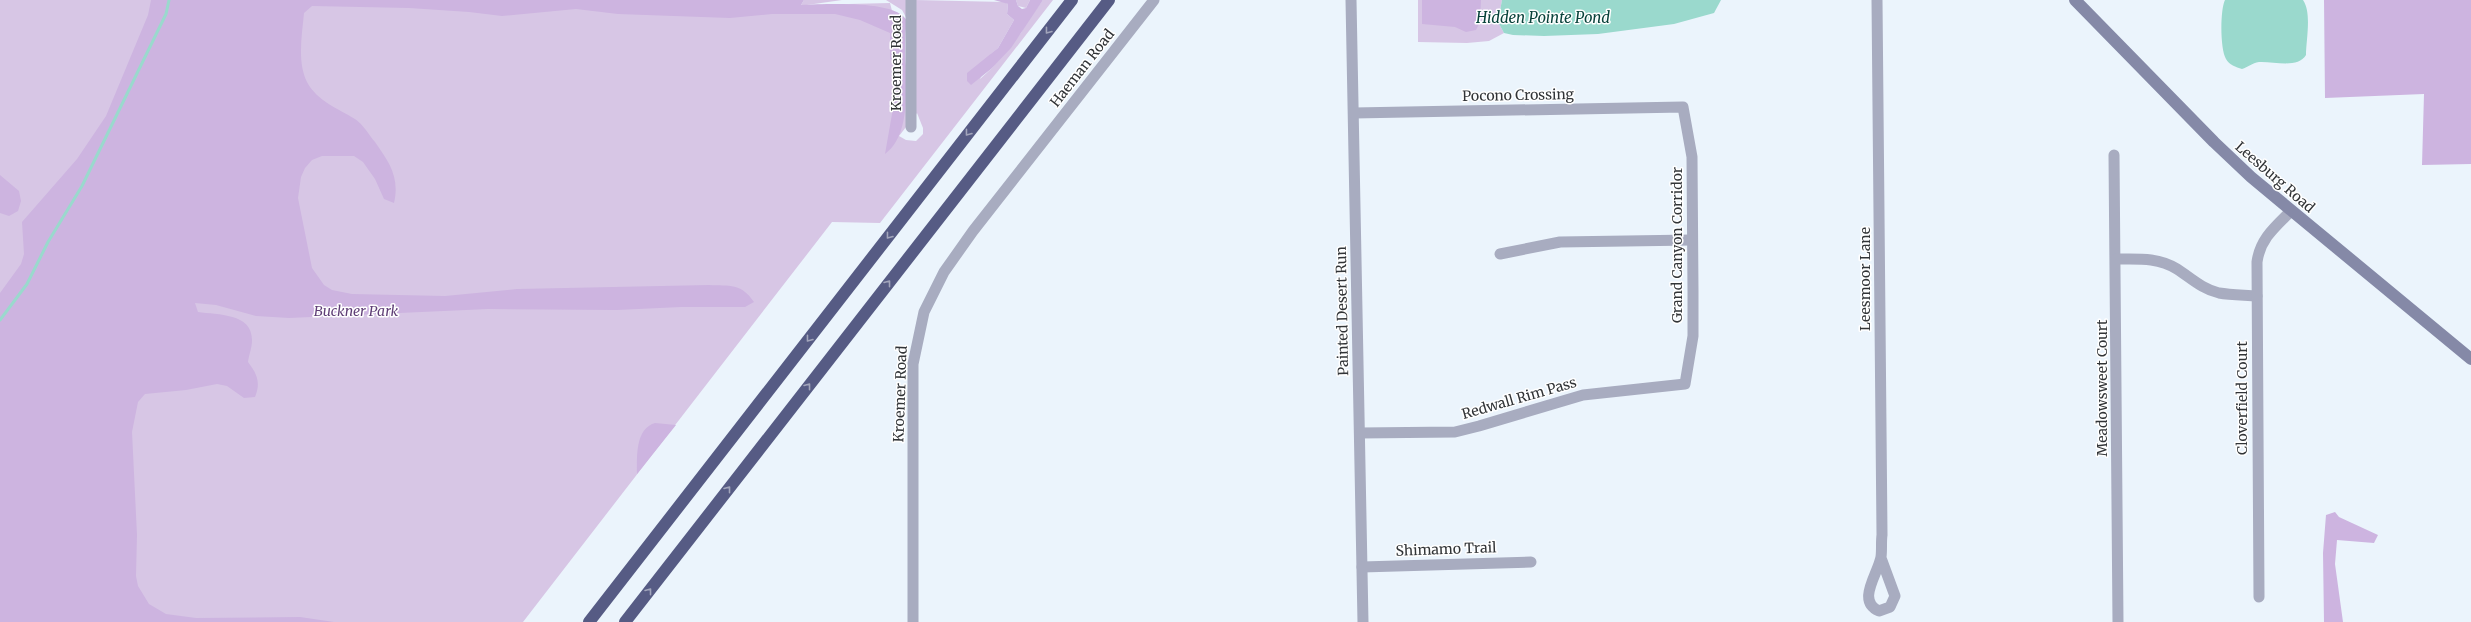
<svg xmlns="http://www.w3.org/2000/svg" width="2471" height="622" font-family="Merriweather,serif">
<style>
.green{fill:#d7c6e5;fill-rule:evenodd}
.forest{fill:#cdb4e0}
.water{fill:#9ad9cd}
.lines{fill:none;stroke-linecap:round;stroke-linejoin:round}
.stream{stroke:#9ad9cd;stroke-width:3}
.street{stroke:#a8acc0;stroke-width:11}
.secondary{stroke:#8589a7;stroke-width:12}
.highway{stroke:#565b84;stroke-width:12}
.oneway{stroke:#a2a5bb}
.labels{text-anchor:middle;stroke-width:3;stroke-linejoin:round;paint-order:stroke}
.street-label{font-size:14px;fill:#313437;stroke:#fff}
.park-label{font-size:14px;font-style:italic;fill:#5f3e76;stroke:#fff}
.water-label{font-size:15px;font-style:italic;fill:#08423a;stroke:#fff}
</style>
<rect width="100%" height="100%" fill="#ebf4fc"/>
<g class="green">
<path d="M 0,0 L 785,0 L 801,5 L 804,0 L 842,0 L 807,5 L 890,3 L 906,66 L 915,0 L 1004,2 L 1008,4 L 1007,14 L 1014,20 L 998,48 L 991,54 L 980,79 L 991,69 L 1021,33 L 1026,23 L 1043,0 L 1053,0 L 880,223 L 832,222 L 523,622 L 0,622 ZM 917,113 L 923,128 L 923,134 L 916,141 L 906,140 L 899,136 Z"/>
<polygon points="886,0 907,0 907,19 902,10"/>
<polygon points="1016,0 1030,0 1026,8 1018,6"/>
<polygon points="1418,0 1502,0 1498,22 1504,33 1489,41 1467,43 1418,42"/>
</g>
<g class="forest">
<path d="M 151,0 L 804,0 L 801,5 C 829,4 897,0 907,21 C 900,58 919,129 885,154 L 895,97 L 897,62 L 890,59 L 890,33 L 860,20 L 835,14 L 772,14 L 730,18 L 618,14 L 576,9 L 502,16 L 469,12 L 409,8 L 312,6 L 304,13 C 302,35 297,62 307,82 C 317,101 339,109 355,119 C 363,124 369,135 375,142 C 389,162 400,177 394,203 L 384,199 L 375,179 L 363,162 L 354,156 L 322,156 L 312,160 L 305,168 L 301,177 L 298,198 L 312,268 L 324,285 L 332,290 L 352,294 L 445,296 L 517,289 L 709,285 C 730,286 741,283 754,302 L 745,307 L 681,307 L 617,310 L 488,309 L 289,318 L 256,316 L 216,305 L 195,303 L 198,312 C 218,315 253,313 252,341 C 252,347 249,355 248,362 C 257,374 261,382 255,397 L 244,398 L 227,386 L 217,384 L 186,390 L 145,394 L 138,402 L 132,432 L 137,535 L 136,576 L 138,586 L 149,604 L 166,614 L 196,618 L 300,617 L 334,622 L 0,622 L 0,293 L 21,264 L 24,254 L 22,222 L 77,159 L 106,116 L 148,15 Z"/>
<polygon points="994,0 1016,0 1018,6 1022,9 1026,8 1030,0 1043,0 1011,48 991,69 971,85 967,81 967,73 998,48 1014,20 1007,14 1008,4"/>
<polygon points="1422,0 1481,0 1480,22 1476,30 1466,32 1455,27 1422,24"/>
<polygon points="2324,0 2471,0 2471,164 2422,165 2424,94 2325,98"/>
<polygon points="0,175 19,191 21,201 18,211 9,216 0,213"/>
<path d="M 655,423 L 676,425 L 637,474 C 637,457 635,429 655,423 Z"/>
<polygon points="2335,512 2339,517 2378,535 2374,543 2337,540 2335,564 2343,622 2324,622 2323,553 2326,515"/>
</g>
<g class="water">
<polygon points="1502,0 1721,0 1714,13 1674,24 1598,34 1544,36 1513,35 1504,33 1498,22"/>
<path d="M 2225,0 L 2303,0 C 2312,13 2306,40 2306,55 C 2298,69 2273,61 2259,62 C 2252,63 2248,67 2242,69 C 2236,67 2229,65 2226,59 C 2220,49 2220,10 2225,0 Z"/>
</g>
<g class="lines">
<polyline class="stream" points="0,320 27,284 48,242 82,186 166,14 169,0"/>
<g class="street">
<polyline points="911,0 911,127"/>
<polyline points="1351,0 1363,622"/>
<path d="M 1877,0 L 1882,535 C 1881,542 1882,550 1881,557 C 1878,574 1856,601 1879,611 L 1890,607 L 1895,596 L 1881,558"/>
<polyline points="1354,113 1683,107 1692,157 1693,291 1693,336 1685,384 1583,395 1479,426 1455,432 1360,433"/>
<polyline points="2114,155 2118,622"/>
<polyline points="1500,254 1560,242 1692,240"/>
<path d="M 2116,259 C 2137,259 2158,257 2177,269 C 2191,278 2202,289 2219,293 C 2231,295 2245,295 2257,296"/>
<polyline points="1362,567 1531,562"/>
<path d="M 2259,597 L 2257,262 C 2260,239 2275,227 2291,211"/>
<polyline points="913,622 913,364 924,312 944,272 973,231 1154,0"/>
</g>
<polyline class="secondary" points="2075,0 2214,142 2251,177 2471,359"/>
<g class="highway">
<polyline points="589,622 1072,0"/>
<polyline points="625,622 1109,0"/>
</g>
</g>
<defs><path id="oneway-chevron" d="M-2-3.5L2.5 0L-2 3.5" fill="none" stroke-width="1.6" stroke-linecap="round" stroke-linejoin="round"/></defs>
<g class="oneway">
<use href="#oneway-chevron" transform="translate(1048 31) rotate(128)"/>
<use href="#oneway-chevron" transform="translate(968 133) rotate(128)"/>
<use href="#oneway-chevron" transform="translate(889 236) rotate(128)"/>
<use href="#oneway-chevron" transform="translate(888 283) rotate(-52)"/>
<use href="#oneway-chevron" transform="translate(809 339) rotate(128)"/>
<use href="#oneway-chevron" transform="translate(808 386) rotate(-52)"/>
<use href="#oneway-chevron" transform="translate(728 489) rotate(-52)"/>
<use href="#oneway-chevron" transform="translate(649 591) rotate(-52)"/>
</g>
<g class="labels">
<g class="street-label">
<text transform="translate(896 63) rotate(-90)" y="5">Kroemer Road</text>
<text transform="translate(1082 68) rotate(-52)" y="5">Haeman Road</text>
<text transform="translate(1518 95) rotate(-1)" y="5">Pocono Crossing</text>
<text transform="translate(2275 177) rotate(41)" y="5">Leesburg Road</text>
<text transform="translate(1677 245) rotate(-90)" y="5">Grand Canyon Corridor</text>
<text transform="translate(1865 279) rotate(-90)" y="5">Leesmoor Lane</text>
<text transform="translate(1342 311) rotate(-91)" y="5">Painted Desert Run</text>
<text transform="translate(2102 388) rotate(-90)" y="5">Meadowsweet Court</text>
<text transform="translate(900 394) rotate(-88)" y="5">Kroemer Road</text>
<text transform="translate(1519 398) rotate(-16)" y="5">Redwall Rim Pass</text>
<text transform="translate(2242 398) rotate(-90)" y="5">Cloverfield Court</text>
<text transform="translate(1446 549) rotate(-2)" y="5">Shimamo Trail</text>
</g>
<g class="park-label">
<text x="356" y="316">Buckner Park</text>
</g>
<g class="water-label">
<text x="1543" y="23">Hidden Pointe Pond</text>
</g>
</g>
</svg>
